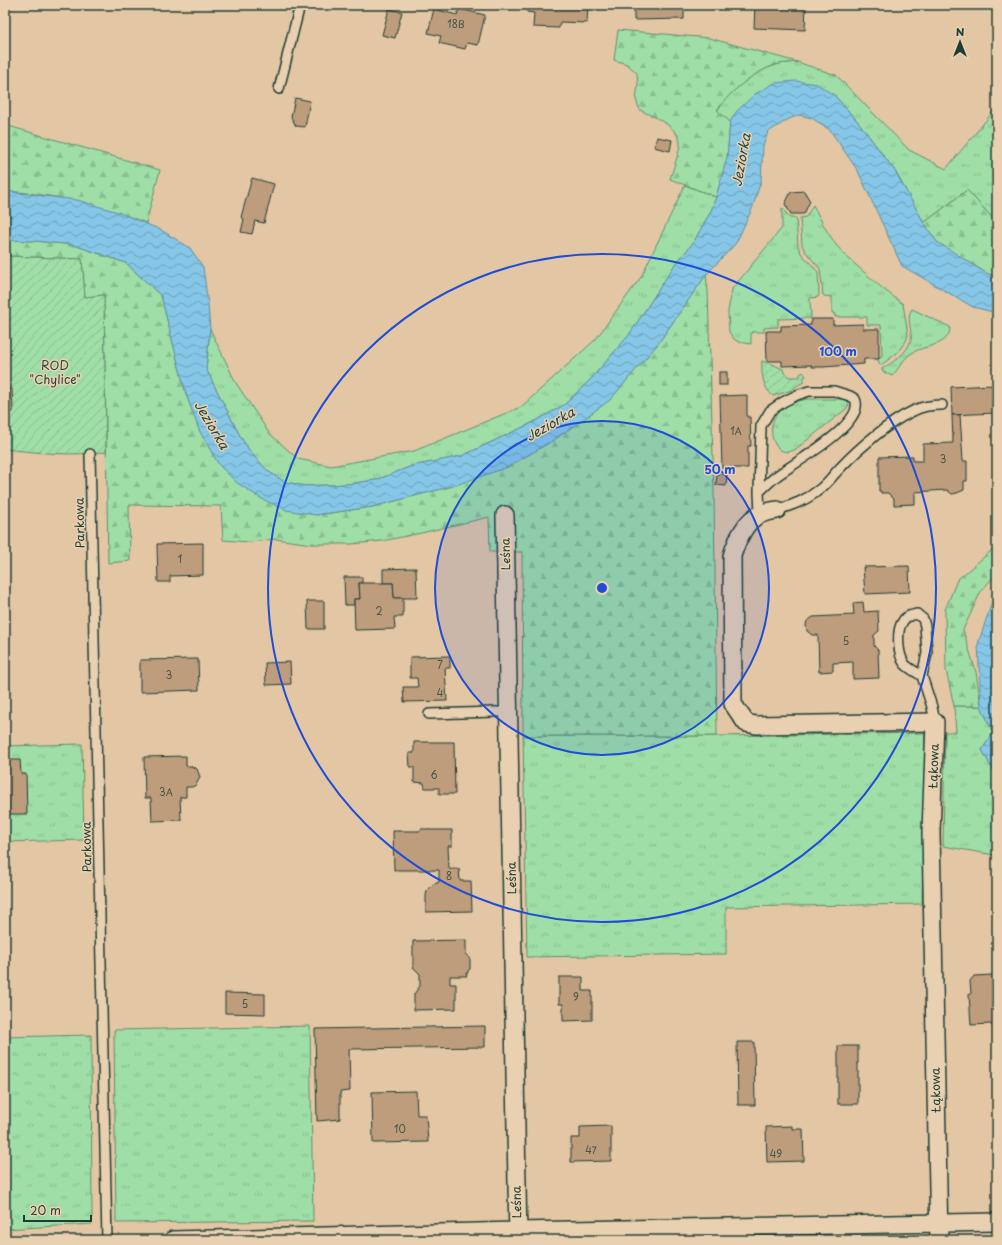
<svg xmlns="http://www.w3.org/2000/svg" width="1002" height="1245" font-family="'Playpen Sans',sans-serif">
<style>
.grass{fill:url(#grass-tufts);stroke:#5f8e6d}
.forest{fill:url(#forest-firs);stroke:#5f8e6d}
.garden{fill:url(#garden-furrows);stroke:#5f8e6d}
.water{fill:url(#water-waves);stroke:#5d8f9f}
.building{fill:#be9d7d;stroke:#1f3d34}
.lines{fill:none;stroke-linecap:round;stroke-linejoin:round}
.lane-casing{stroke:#1f3d34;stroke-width:12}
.street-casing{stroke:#1f3d34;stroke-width:20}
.lane{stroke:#e8d0b0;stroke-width:9}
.street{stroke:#e8d0b0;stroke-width:17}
.ring{fill:none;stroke:#1d4ed8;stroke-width:2}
.labels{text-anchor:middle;stroke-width:3;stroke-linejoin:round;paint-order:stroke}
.number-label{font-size:10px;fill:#475546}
.park-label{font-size:12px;fill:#25453a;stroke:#e8d0b0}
.street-label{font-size:12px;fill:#1f3d34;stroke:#e8d0b0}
.water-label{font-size:13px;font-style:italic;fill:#24443d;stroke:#e8d0b0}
.centre{fill:#1d4ed8;stroke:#e8d0b0;stroke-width:2}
.ring-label{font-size:12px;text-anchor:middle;font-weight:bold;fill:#1d4ed8;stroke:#e8d0b0;stroke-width:3;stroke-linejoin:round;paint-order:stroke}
</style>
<defs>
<pattern id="grass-tufts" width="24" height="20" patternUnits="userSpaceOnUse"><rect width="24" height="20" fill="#9fdea6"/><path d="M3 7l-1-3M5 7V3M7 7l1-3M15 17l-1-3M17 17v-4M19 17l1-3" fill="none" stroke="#88bf90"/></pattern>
<pattern id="forest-firs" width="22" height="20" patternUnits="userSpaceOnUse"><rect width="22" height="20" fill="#9fdea6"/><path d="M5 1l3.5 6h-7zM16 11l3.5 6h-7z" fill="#88bf90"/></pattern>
<pattern id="garden-furrows" width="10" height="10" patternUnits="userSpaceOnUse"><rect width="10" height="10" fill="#9fdea6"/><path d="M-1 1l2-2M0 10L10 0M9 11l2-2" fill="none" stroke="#88bf90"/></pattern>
<pattern id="water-waves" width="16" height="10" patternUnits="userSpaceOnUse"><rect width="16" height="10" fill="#86c6e7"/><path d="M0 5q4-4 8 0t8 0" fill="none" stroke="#6da2bc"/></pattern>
</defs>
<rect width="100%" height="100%" fill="#e3c6a4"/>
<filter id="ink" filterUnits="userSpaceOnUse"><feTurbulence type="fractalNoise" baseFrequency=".025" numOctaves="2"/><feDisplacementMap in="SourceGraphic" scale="8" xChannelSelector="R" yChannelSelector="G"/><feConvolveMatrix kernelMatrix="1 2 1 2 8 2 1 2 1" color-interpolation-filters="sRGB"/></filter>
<g filter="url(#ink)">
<g class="grass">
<path d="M 797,62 L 836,75 L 909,150 L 946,169 L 997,107 L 997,223 L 967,190 L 924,223 L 895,171 L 859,123 L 835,96 L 737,111 L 730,122 L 717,111 C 730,91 752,73 775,65 C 781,63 790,63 797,62 Z"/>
<polygon points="685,185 716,197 711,211 693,243 674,266 629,335 590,380 564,405 534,422 462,456 412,466 376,480 347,484 306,486 285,482 269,472 251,453 240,436 206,369 210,329 236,383 269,433 298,459 331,466 414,451 521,407 595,340 641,277"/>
<polygon points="813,205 825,228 836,245 848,258 882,288 903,304 908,335 906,341 896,354 881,365 880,365 878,360 879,358 882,357 881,325 867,325 867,317 835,317 834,313 832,313 832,297 824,296 823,295 820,269 805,251 802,245 800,218 806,217"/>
<polygon points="782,208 790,218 796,218 798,246 801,253 818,272 819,295 818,297 810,298 811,318 778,319 778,327 764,328 764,332 751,332 751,344 739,342 734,339 729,332 728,311 730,301 732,289 782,228"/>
<path d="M 912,309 L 950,327 C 950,347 926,344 912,353 C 903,358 899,369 892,376 L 882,371 L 882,369 C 893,362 907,354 911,340 C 913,331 905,317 912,309 Z"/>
<path d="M 807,399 L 845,399 L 849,405 L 846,409 L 796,449 C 773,462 764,425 779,412 C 786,404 798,401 807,399 Z"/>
<polygon points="954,706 981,706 993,733 982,750 997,777 997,845 994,855 943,846 945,732 956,732"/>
<polygon points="925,733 922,904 726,907 726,954 527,957 523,736 717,736"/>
<polygon points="82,744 84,840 5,842 5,746"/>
<polygon points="310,1026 313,1221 116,1223 114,1030"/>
<polygon points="91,1035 92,1224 5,1229 5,1037"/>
</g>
<g class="forest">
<path d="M 618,30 L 709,38 L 797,62 C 790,63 781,63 775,65 C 752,73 731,91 717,110 L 730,122 L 727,158 L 716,197 L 670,179 C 672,172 681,148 680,142 C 676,125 654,117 640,110 L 636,100 L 638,84 L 637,73 L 627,64 L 614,60 Z"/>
<path d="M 5,125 L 160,170 L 146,223 C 101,205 54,194 5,191 Z"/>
<polygon points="967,190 997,223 997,277 986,273 937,242 924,223"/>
<polygon points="5,240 35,241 74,245 126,263 161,296 186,394 200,432 316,515 372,507 453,486 657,345 706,275 708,291 714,492 717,736 523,736 522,552 490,552 489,517 421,533 382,541 352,544 312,544 276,539 250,542 223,540 221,506 129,505 130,561 108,563 104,295 85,297 82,259 5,256"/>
<polygon points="997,541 997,573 981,591 963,630 976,672 981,706 954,706 946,670 945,610 957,580 992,550"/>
</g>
<g class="garden">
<path d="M 5,256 L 82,259 L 85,297 L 104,295 L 106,452 C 72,456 39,453 5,449 Z"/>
<path d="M 762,361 L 772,364 L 783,369 L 784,373 L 789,377 L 800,377 L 800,374 L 803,372 L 806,376 L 804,378 L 804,382 L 798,385 L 792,390 L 773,396 C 763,388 761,373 762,361 Z"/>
</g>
<g class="water">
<polygon points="796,81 817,84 835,96 859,123 895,171 924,223 937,242 986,273 997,277 997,313 973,307 902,266 858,171 830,130 812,118 799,115 789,119 768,132 763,146 761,181 752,209 736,243 706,275 657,345 610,400 554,440 508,467 453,486 372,507 316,515 286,510 262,499 237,483 219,465 200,432 186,394 161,296 126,263 74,245 35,241 5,240 5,191 77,200 118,212 161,230 190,248 203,267 208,305 210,329 206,369 240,436 251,453 269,472 285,482 306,486 347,484 376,480 412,466 462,456 534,422 564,405 590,380 629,335 674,266 693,243 711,211 716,197 727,158 730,122 737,111 755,94 775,83"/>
<polygon points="997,592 997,777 982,750 993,733 981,706 978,644 994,596"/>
</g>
<g class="building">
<polygon points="527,5 588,5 587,23 560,22 559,28 533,27 534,13 527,12"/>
<polygon points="634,5 684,5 684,19 634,20"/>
<polygon points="755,5 806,5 805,30 754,28"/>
<polygon points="389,9 402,12 395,38 382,35"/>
<polygon points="434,9 457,15 459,9 485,15 478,45 467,43 465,49 439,43 441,36 428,33"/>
<polygon points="295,98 310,101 305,127 296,126 291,117"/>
<polygon points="657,137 672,140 670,151 654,147"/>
<polygon points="252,178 274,184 264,223 255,221 252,234 241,232 244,219 241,217"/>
<polygon points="804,191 810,201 804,214 791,214 785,204 791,192"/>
<polygon points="811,319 833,319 833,325 863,324 863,329 879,329 879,359 864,359 864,364 823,367 812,367 812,365 782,366 782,361 767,361 766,331 781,331 781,326 811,325"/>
<rect x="719" y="372" width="8" height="13"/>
<polygon points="994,385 995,413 952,415 951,387"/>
<polygon points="5,389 12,389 13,412 5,412"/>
<polygon points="747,395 747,417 750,417 751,446 748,446 748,468 722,468 720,396"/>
<polygon points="952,415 960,415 963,461 967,461 967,481 964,481 964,490 957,493 952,494 947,490 915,492 915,504 894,505 894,499 888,493 881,493 881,491 879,491 879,457 913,456 913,461 923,461 923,444 953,443"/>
<polygon points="717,474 727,474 726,486 716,485"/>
<polygon points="203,543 203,575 170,576 170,582 158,582 157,544"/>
<polygon points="909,566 910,592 865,594 863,567"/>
<polygon points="416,568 417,598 394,598 393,583 383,583 383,569"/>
<polygon points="344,577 362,577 362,583 359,583 360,599 354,599 354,605 345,605"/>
<polygon points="359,583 393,583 394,598 403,598 403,617 394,617 395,629 355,630 354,599 360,599"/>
<polygon points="307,601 324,601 324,629 308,629"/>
<polygon points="863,602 864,612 878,611 879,631 874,635 874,646 878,650 879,678 853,679 853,662 833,663 833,671 819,672 818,635 812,635 807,631 806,625 807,621 813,617 854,615 853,603"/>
<polygon points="450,656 450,668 445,668 447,701 404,702 403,687 418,687 417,678 410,678 410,657"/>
<polygon points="198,659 199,690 140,692 140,660"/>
<polygon points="290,662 291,684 266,685 265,663"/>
<polygon points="414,742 454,742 455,794 439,794 439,788 425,788 424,783 414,782 414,767 410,767 409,753 414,753"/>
<polygon points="186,756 186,766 190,766 197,769 200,777 196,785 192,787 186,787 186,797 180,797 181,820 152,821 151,798 145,798 144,757"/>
<polygon points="5,760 20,760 21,774 26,774 27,814 5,814"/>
<polygon points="421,829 428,829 429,830 452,830 452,846 448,846 449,869 459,869 460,881 471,881 472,911 426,912 426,896 427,890 432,885 439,882 439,870 394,870 393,831 420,831"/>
<polygon points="466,940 466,955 468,955 468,957 470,959 470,969 468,971 468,973 466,973 467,976 450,976 450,984 456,984 456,1009 414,1010 414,994 420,986 420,974 413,967 413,941"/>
<polygon points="993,975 997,979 997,1026 992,1026 991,1024 971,1025 969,994 971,994 970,981 974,976"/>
<polygon points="559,977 583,977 583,991 592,991 592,1020 563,1021 563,1004 559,1004"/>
<polygon points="225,993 265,994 265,1014 225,1013"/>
<polygon points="485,1026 485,1047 349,1049 350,1091 340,1092 340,1119 317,1121 315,1029"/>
<polygon points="737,1042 754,1042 755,1105 738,1105"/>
<rect x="838" y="1046" width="20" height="58"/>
<polygon points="416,1091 417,1115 426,1115 428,1142 373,1143 372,1092"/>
<polygon points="611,1126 611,1161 571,1162 571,1138 580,1138 580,1127"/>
<polygon points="792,1126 792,1129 803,1129 804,1161 767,1162 766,1127"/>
</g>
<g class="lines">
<defs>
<g id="lane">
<polyline points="279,89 300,5"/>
<polyline points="90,454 107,1240"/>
<path d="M 759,492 C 765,486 771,480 778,475 C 794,463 867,423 855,399 L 850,396 L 834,391 L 809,391 L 797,395 L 783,402 L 770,411 L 761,426 L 759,492 L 760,514"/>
<path d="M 777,510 C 793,505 807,500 820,489 C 828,483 834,474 841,467 C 859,448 889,422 913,411 C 922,406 932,405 942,405"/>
<path d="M 922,676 C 917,672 907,668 904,663 C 898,654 896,630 903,621 C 906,616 912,615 917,614 L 923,619 L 925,626 L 927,653 L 922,676 L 932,707 L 935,722"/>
<polyline points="429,714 495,712 510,712"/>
</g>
<g id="street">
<path d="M 777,510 C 772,511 766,512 761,514 C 746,519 736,542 732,556 L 733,704 L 746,723 L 756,725 L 935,722 L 931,833 L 939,1240"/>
<polyline points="505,515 518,1240"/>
<polyline points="173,1240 518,1231 997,1222"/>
</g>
</defs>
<use href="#lane" class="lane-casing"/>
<use href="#street" class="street-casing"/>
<use href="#lane" class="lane"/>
<use href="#street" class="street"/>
</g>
</g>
<circle cx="602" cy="588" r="167" fill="#1d4ed8" fill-opacity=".12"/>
<g class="ring">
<circle cx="602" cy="588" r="167"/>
<circle cx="602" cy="588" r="334"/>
</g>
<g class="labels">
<g class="number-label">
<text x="456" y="28">18B</text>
<text x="736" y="435">1A</text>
<text x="943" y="463">3</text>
<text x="180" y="563">1</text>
<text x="379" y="615">2</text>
<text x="846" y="645">5</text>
<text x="440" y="669">7</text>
<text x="169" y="679">3</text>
<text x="440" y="697">4</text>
<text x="434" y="779">6</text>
<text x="166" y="796">3A</text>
<text x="449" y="880">8</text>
<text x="576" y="1001">9</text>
<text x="245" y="1008">5</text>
<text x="400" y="1133">10</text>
<text x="591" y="1154">47</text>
<text x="776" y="1158">49</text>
</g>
<g class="park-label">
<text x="55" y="370">ROD<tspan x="55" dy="14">"Chylice"</tspan></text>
</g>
<g class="street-label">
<text transform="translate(80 523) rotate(-91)" y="4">Parkowa</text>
<text transform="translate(506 554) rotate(-91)" y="4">Leśna</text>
<text transform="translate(934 766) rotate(-88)" y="4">Łąkowa</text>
<text transform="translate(87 847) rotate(-91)" y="4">Parkowa</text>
<text transform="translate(512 878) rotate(-91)" y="4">Leśna</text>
<text transform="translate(936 1090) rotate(-91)" y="4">Łąkowa</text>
<text transform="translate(517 1202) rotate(-91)" y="4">Leśna</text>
</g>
<g class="water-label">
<text transform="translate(741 160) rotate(-80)" y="5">Jeziorka</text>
<text transform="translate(550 424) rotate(-30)" y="5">Jeziorka</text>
<text transform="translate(212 425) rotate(59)" y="5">Jeziorka</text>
</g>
</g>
<circle cx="602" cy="588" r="6" class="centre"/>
<g class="ring-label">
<text x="838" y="356">100 m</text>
<text x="720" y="474">50 m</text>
</g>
<rect width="1002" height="1245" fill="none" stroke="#e8d0b0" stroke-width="20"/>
<rect x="10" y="10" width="982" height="1225" fill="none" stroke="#1f3d34" stroke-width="1.5" filter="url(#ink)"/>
<g transform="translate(960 42)" stroke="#e8d0b0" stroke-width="3" paint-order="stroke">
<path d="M0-3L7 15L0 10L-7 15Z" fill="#1f3d34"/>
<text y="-6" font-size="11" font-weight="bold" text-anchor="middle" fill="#1f3d34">N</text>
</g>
<path d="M24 1215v6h67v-6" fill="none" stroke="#1f3d34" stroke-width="2"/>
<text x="30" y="1215" font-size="12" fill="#1f3d34" stroke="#e8d0b0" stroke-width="3" paint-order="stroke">20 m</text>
</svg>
